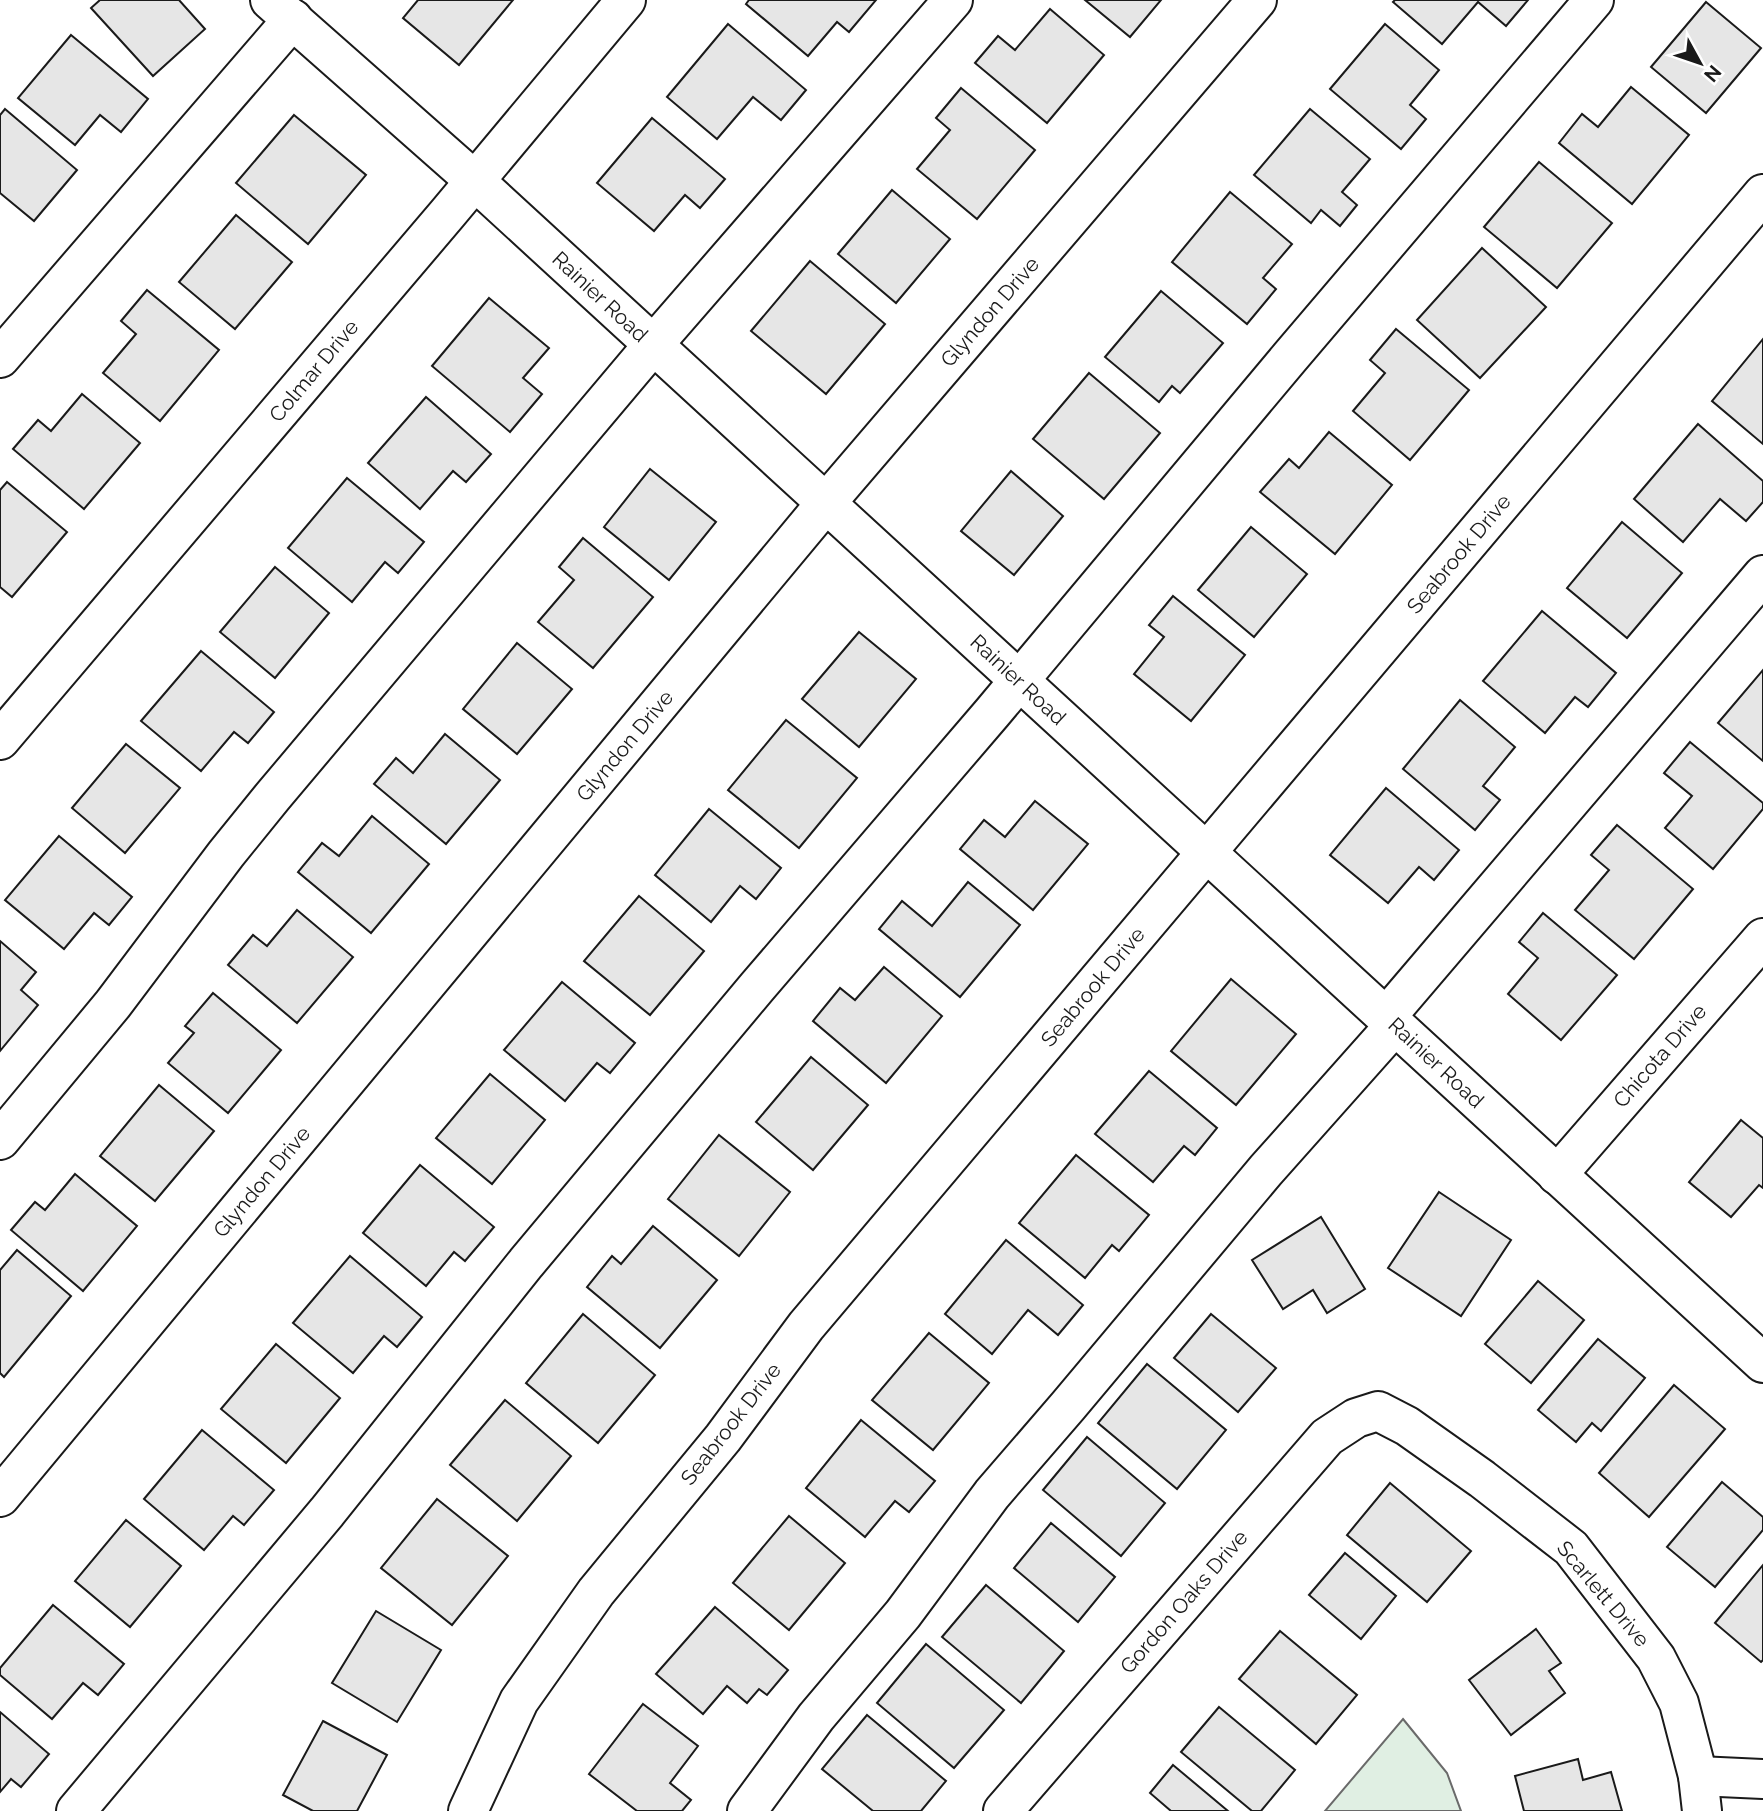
<svg xmlns="http://www.w3.org/2000/svg" width="1763" height="1811" font-family="Raleway,sans-serif">
<style>
.green{fill:#e0efe3;stroke:#6a6a6a;stroke-width:2}
.building{fill:#e6e6e6;stroke:#1a1a1a;stroke-width:2}
.lines{fill:none;stroke-linecap:round;stroke-linejoin:round}
.minor-casing{stroke:#1a1a1a;stroke-width:42}
.minor{stroke:#fff;stroke-width:38}
.labels{text-anchor:middle;stroke-width:5;stroke-linejoin:round;paint-order:stroke}
.street-label{font-size:21px;fill:#1a1a1a;stroke:#fff}
</style>
<rect width="100%" height="100%" fill="#fff"/>
<polygon class="green" points="1403,1719 1447,1773 1461,1811 1325,1811"/>
<g class="building">
<polygon points="100,0 179,0 205,29 153,76 91,8"/>
<polygon points="418,0 513,0 459,65 403,18"/>
<polygon points="749,0 876,0 849,32 837,22 808,56 746,4"/>
<polygon points="1085,0 1161,0 1130,37"/>
<polygon points="1395,0 1528,0 1506,26 1478,2 1442,44 1393,2"/>
<polygon points="1706,2 1761,48 1706,113 1651,67"/>
<polygon points="1050,9 1104,55 1047,123 975,63 998,36 1015,50"/>
<polygon points="728,24 806,90 781,120 753,97 717,139 667,97"/>
<polygon points="1385,24 1439,70 1410,105 1426,119 1401,149 1330,89"/>
<polygon points="71,35 148,99 121,132 100,115 75,145 18,98"/>
<polygon points="1631,87 1689,135 1632,204 1559,143 1582,114 1598,127"/>
<polygon points="961,88 1035,150 977,219 917,169 950,130 936,118"/>
<polygon points="5,109 77,170 34,221 0,193 0,115"/>
<polygon points="1310,109 1370,159 1342,192 1357,205 1340,226 1321,210 1311,223 1254,175"/>
<polygon points="294,115 366,175 308,244 236,183"/>
<polygon points="652,118 725,179 700,208 685,195 654,231 597,183"/>
<polygon points="1539,162 1612,223 1557,288 1484,227"/>
<polygon points="892,190 950,239 896,303 838,254"/>
<polygon points="1230,192 1292,244 1263,278 1276,289 1247,324 1172,262"/>
<polygon points="236,215 292,262 235,329 179,282"/>
<polygon points="1482,248 1546,307 1480,378 1417,320"/>
<polygon points="810,261 885,324 826,394 751,331"/>
<polygon points="147,290 219,350 160,421 103,373 136,334 121,321"/>
<polygon points="1161,291 1223,343 1180,393 1172,386 1159,402 1105,357"/>
<polygon points="489,298 549,348 523,378 542,394 510,432 432,366"/>
<polygon points="1396,329 1469,390 1410,460 1353,411 1385,373 1370,360"/>
<polygon points="1763,339 1763,444 1712,401"/>
<polygon points="1089,373 1160,433 1104,499 1033,439"/>
<polygon points="82,394 140,443 84,509 13,449 38,420 51,431"/>
<polygon points="426,397 491,454 466,482 453,471 420,509 368,463"/>
<polygon points="1698,424 1763,481 1763,502 1746,521 1720,499 1683,542 1634,499"/>
<polygon points="1329,432 1392,485 1335,554 1260,492 1289,459 1299,468"/>
<polygon points="650,469 716,522 669,580 604,527"/>
<polygon points="1011,471 1063,516 1014,575 961,531"/>
<polygon points="347,478 424,542 398,573 385,562 352,602 288,548"/>
<polygon points="7,482 67,532 12,597 0,587 0,490"/>
<polygon points="1622,522 1682,573 1627,638 1567,588"/>
<polygon points="1251,527 1307,574 1254,637 1198,590"/>
<polygon points="583,538 653,597 593,668 538,622 574,580 559,567"/>
<polygon points="275,567 329,613 275,678 220,632"/>
<polygon points="1173,596 1245,655 1191,721 1134,674 1164,637 1149,625"/>
<polygon points="1542,611 1616,673 1588,707 1575,697 1545,733 1483,681"/>
<polygon points="859,632 916,679 859,747 802,699"/>
<polygon points="517,643 572,689 517,754 463,709"/>
<polygon points="201,651 274,712 248,743 234,732 201,771 141,721"/>
<polygon points="1763,670 1763,761 1718,723"/>
<polygon points="1460,700 1515,747 1483,786 1500,800 1475,830 1403,769"/>
<polygon points="786,720 857,778 799,848 728,790"/>
<polygon points="445,734 500,780 446,844 374,784 396,758 413,773"/>
<polygon points="1690,742 1763,803 1763,809 1713,869 1665,828 1692,796 1664,773"/>
<polygon points="126,744 180,788 125,853 72,808"/>
<polygon points="1386,788 1459,850 1434,880 1419,867 1388,903 1330,855"/>
<polygon points="1035,801 1088,844 1033,910 960,849 984,820 1005,837"/>
<polygon points="709,809 781,868 756,899 740,886 711,922 655,875"/>
<polygon points="372,816 429,864 371,933 298,872 322,843 339,856"/>
<polygon points="1617,825 1693,889 1634,959 1575,910 1609,870 1591,855"/>
<polygon points="59,836 132,897 109,925 94,913 64,949 5,900"/>
<polygon points="968,882 1020,925 960,997 879,929 902,901 932,926"/>
<polygon points="639,896 704,951 650,1015 584,961"/>
<polygon points="297,910 353,957 297,1023 228,965 253,935 267,946"/>
<polygon points="1543,913 1617,975 1561,1040 1508,994 1538,958 1519,942"/>
<polygon points="0,941 36,972 21,990 38,1005 0,1051"/>
<polygon points="884,967 942,1016 886,1083 813,1021 840,988 855,1000"/>
<polygon points="1231,979 1296,1034 1236,1105 1171,1051"/>
<polygon points="562,982 635,1043 610,1073 597,1063 565,1101 504,1050"/>
<polygon points="213,993 281,1050 228,1113 168,1063 194,1033 185,1026"/>
<polygon points="811,1057 868,1105 813,1170 756,1122"/>
<polygon points="1149,1071 1217,1128 1195,1155 1184,1146 1153,1182 1095,1134"/>
<polygon points="490,1074 545,1120 492,1184 436,1138"/>
<polygon points="159,1085 214,1131 155,1201 100,1156"/>
<polygon points="1741,1120 1763,1138 1763,1188 1759,1185 1731,1217 1689,1182"/>
<polygon points="719,1135 790,1192 739,1256 668,1199"/>
<polygon points="1076,1155 1149,1215 1119,1251 1112,1245 1085,1278 1019,1223"/>
<polygon points="420,1165 494,1227 465,1261 454,1252 426,1286 363,1233"/>
<polygon points="75,1174 137,1226 83,1291 11,1230 35,1202 45,1210"/>
<polygon points="1439,1192 1511,1240 1461,1316 1388,1268"/>
<polygon points="1321,1217 1365,1289 1327,1313 1313,1290 1283,1309 1252,1260"/>
<polygon points="653,1226 717,1280 660,1348 587,1287 612,1256 621,1264"/>
<polygon points="1006,1240 1083,1305 1058,1335 1028,1310 992,1354 945,1314"/>
<polygon points="17,1250 71,1296 4,1377 0,1373 0,1270"/>
<polygon points="350,1256 422,1317 397,1347 384,1336 353,1373 293,1323"/>
<polygon points="1538,1281 1584,1320 1531,1383 1485,1344"/>
<polygon points="583,1314 655,1375 598,1443 526,1383"/>
<polygon points="1211,1314 1276,1368 1238,1412 1174,1358"/>
<polygon points="929,1333 989,1383 933,1450 872,1400"/>
<polygon points="1598,1339 1645,1378 1601,1431 1592,1423 1576,1442 1538,1410"/>
<polygon points="276,1344 340,1398 286,1463 221,1409"/>
<polygon points="1147,1364 1226,1430 1177,1489 1098,1423"/>
<polygon points="1674,1385 1725,1429 1649,1517 1599,1473"/>
<polygon points="505,1400 571,1456 517,1521 450,1465"/>
<polygon points="861,1420 935,1481 909,1512 895,1501 865,1537 806,1488"/>
<polygon points="202,1430 274,1490 244,1525 233,1516 204,1550 144,1499"/>
<polygon points="1087,1437 1165,1503 1121,1556 1043,1490"/>
<polygon points="1722,1482 1763,1517 1763,1530 1715,1587 1667,1547"/>
<polygon points="1390,1483 1471,1551 1427,1602 1347,1535"/>
<polygon points="437,1499 508,1556 452,1625 381,1568"/>
<polygon points="789,1516 845,1563 789,1630 733,1583"/>
<polygon points="126,1520 181,1566 130,1627 75,1581"/>
<polygon points="1051,1523 1115,1577 1078,1622 1014,1568"/>
<polygon points="1345,1553 1396,1596 1361,1639 1309,1595"/>
<polygon points="1763,1565 1763,1660 1761,1662 1715,1623"/>
<polygon points="986,1585 1064,1651 1021,1703 942,1637"/>
<polygon points="53,1605 124,1664 98,1695 83,1683 52,1719 0,1675 0,1668"/>
<polygon points="715,1607 788,1670 767,1695 759,1689 747,1703 727,1686 703,1714 656,1674"/>
<polygon points="376,1611 441,1650 397,1722 332,1683"/>
<polygon points="1536,1629 1561,1663 1549,1671 1565,1693 1511,1735 1469,1680"/>
<polygon points="1280,1631 1357,1695 1316,1744 1239,1679"/>
<polygon points="926,1644 1004,1710 954,1768 877,1703"/>
<polygon points="643,1704 698,1746 670,1783 691,1800 682,1811 637,1811 589,1774"/>
<polygon points="1219,1707 1295,1770 1261,1811 1252,1811 1181,1752"/>
<polygon points="0,1712 49,1754 21,1787 11,1779 0,1792"/>
<polygon points="867,1715 946,1781 921,1811 873,1811 822,1769"/>
<polygon points="323,1721 387,1755 357,1811 313,1811 283,1795"/>
<polygon points="1578,1759 1583,1780 1611,1772 1622,1811 1524,1811 1515,1776"/>
<polygon points="1173,1765 1228,1811 1171,1811 1150,1793"/>
</g>
<g class="lines">
<defs>
<g id="minor">
<polyline points="270,0 475,181 1763,1363"/>
<polyline points="0,358 293,19"/>
<polyline points="0,740 448,213 626,0"/>
<polyline points="1386,1017 1763,575"/>
<polyline points="0,1140 113,1004 226,854 273,796 653,345 953,0"/>
<polyline points="1557,1175 1763,938"/>
<polyline points="0,1497 826,503 1257,0"/>
<polyline points="1698,1776 1763,1779"/>
<polyline points="76,1811 327,1512 526,1263 757,987 992,713 1290,357 1594,0"/>
<polyline points="468,1811 519,1701 596,1592 723,1438 806,1326 1763,194"/>
<polyline points="747,1811 816,1717 903,1614 992,1494 1068,1406 1266,1170 1395,1025"/>
<polyline points="1003,1811 1327,1437 1356,1418 1378,1411 1407,1426 1482,1479 1571,1548 1656,1658 1679,1703 1698,1776 1702,1811"/>
</g>
</defs>
<use href="#minor" class="minor-casing"/>
<use href="#minor" class="minor"/>
</g>
<g class="labels">
<g class="street-label">
<text transform="translate(600 297) rotate(43)" y="7">Rainier Road</text>
<text transform="translate(990 312) rotate(-49)" y="7">Glyndon Drive</text>
<text transform="translate(314 371) rotate(-50)" y="7">Colmar Drive</text>
<text transform="translate(1459 554) rotate(-50)" y="7">Seabrook Drive</text>
<text transform="translate(1018 680) rotate(43)" y="7">Rainier Road</text>
<text transform="translate(625 746) rotate(-50)" y="7">Glyndon Drive</text>
<text transform="translate(1093 987) rotate(-50)" y="7">Seabrook Drive</text>
<text transform="translate(1660 1056) rotate(-49)" y="7">Chicota Drive</text>
<text transform="translate(1436 1063) rotate(43)" y="7">Rainier Road</text>
<text transform="translate(262 1182) rotate(-50)" y="7">Glyndon Drive</text>
<text transform="translate(731 1424) rotate(-52)" y="7">Seabrook Drive</text>
<text transform="translate(1603 1594) rotate(50)" y="7">Scarlett Drive</text>
<text transform="translate(1184 1602) rotate(-49)" y="7">Gordon Oaks Drive</text>
</g>
</g>
<g transform="translate(1700 63) rotate(130)" stroke="#ffffff" stroke-width="5" paint-order="stroke">
<path d="M0-5L12 26L0 18L-12 26Z" fill="#1a1a1a"/>
<text y="-10" font-size="19" font-weight="bold" text-anchor="middle" fill="#1a1a1a">N</text>
</g>
</svg>
